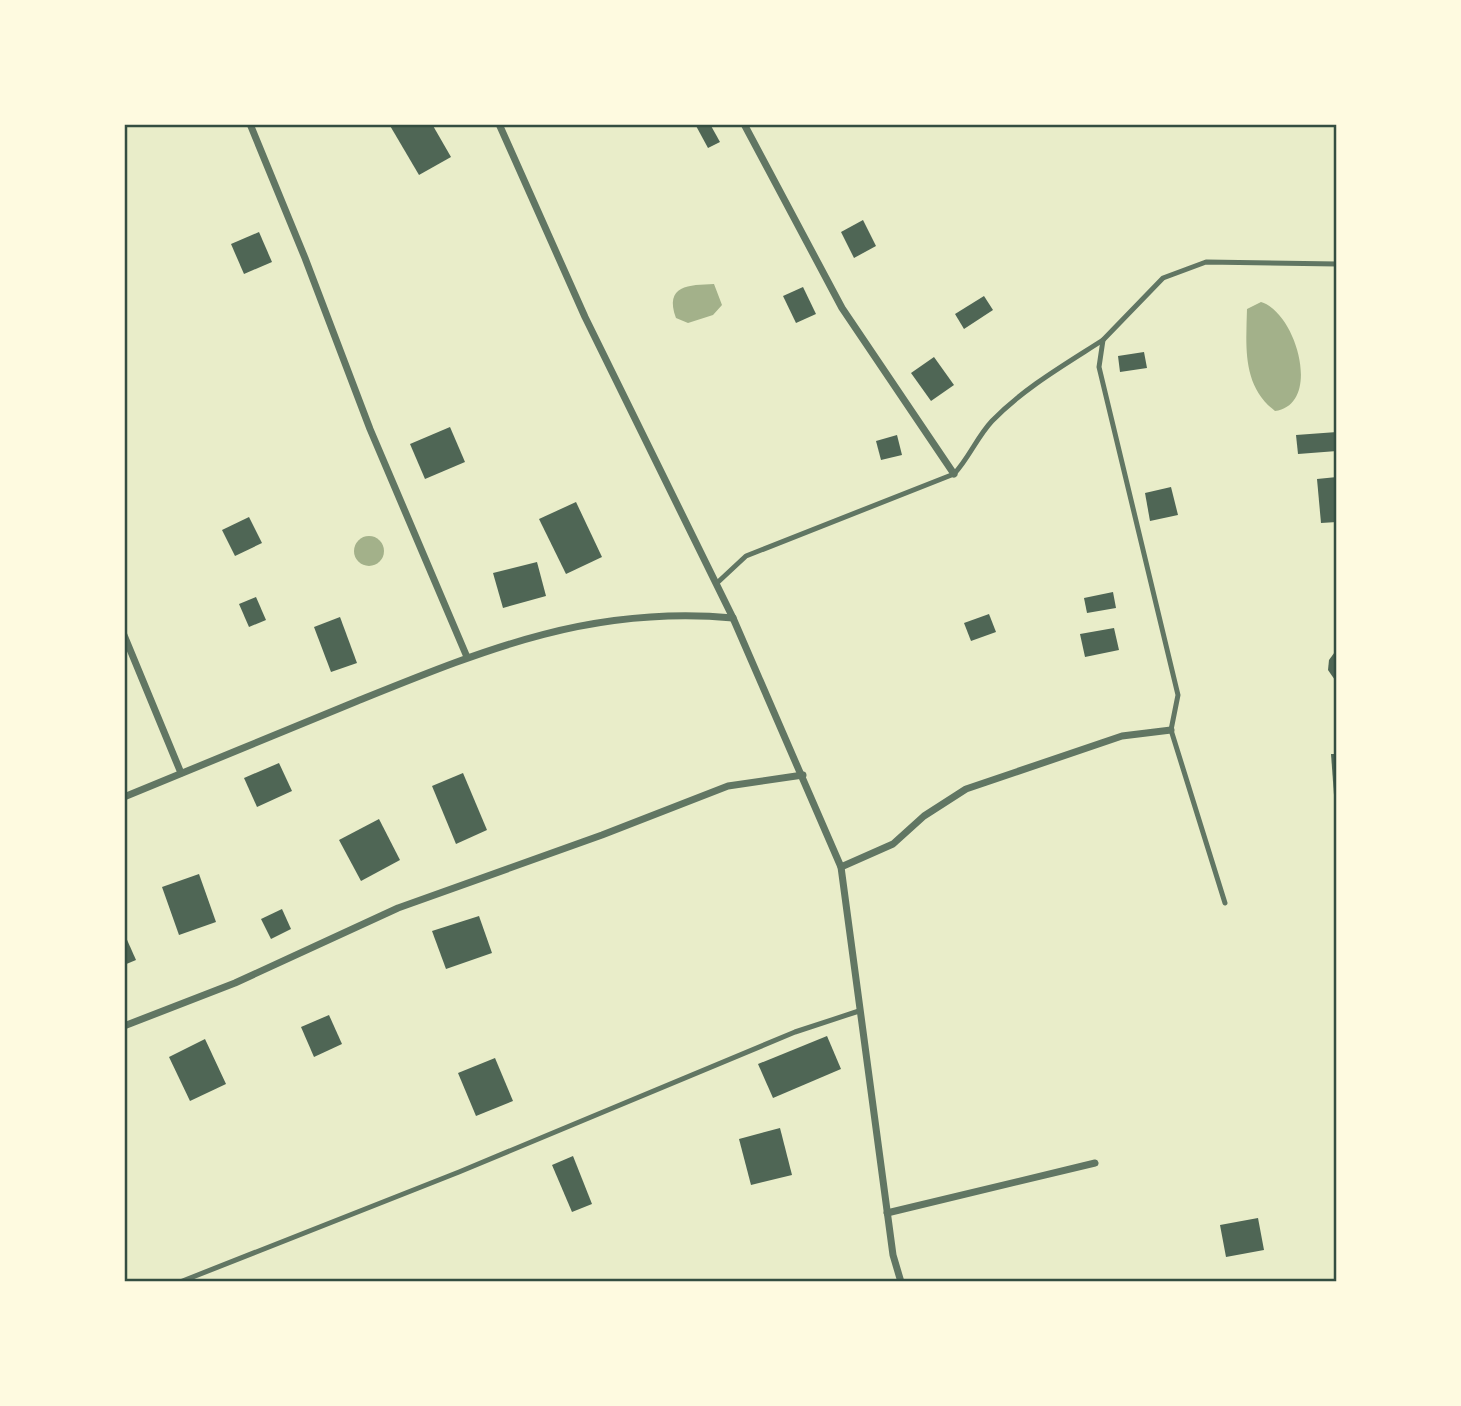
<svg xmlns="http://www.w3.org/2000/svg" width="1461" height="1406" font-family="Arial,sans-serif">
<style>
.water{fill:#a3b18a}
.building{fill:#4f6655}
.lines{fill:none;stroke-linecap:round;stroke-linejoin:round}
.service{stroke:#617663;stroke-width:5}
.minor{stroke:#617663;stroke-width:7}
.neatline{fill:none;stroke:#344e41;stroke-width:2.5}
</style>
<rect width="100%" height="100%" fill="#e9edc9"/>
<g class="water">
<path d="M 714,284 L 722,305 L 713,315 L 688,323 L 676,318 C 664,285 689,285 714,284 Z"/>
<path d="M 1261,302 C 1296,312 1323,404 1275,411 C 1242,386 1246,346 1247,309 Z"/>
<circle cx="369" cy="551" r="15"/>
</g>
<g class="building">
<polygon points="389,124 432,124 451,157 419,175"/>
<polygon points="695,124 710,124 720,142 708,148"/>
<polygon points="863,220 876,246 854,258 841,232"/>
<polygon points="259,232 272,262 244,274 231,244"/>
<polygon points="803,287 816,314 796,323 783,296"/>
<polygon points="984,296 993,310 964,329 955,314"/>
<polygon points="1144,352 1147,368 1120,372 1118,356"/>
<polygon points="934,357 954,385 931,401 911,373"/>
<polygon points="450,427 465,462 425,479 410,444"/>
<polygon points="1337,432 1337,451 1298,454 1296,435"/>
<polygon points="897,435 902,455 881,460 876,441"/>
<polygon points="1337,477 1337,522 1321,523 1317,479"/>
<polygon points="1171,487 1178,515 1150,521 1145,493"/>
<polygon points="576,502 602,557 566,574 539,519"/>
<polygon points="249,517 262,543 235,556 222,530"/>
<polygon points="537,562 546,596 503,608 493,573"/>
<polygon points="1113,592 1116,608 1087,613 1084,598"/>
<polygon points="256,597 266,620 249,627 239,604"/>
<polygon points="989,614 996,632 971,641 964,623"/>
<polygon points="340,617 357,663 331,672 314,627"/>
<polygon points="1114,628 1119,650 1085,657 1080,634"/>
<polygon points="1337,649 1337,683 1328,670 1329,660"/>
<polygon points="1331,754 1337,754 1337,795 1334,795"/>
<polygon points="279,763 292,791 257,807 244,778"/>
<polygon points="463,773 487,830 456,844 432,786"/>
<polygon points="379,819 400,860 361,881 339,840"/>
<polygon points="199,874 216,922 179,935 162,887"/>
<polygon points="282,909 291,929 271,939 261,919"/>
<polygon points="479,916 492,953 446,969 432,931"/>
<polygon points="124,933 136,960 124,965"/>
<polygon points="329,1015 342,1044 314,1057 301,1027"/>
<polygon points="827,1036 841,1069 773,1098 758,1064"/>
<polygon points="205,1039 226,1084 190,1101 169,1057"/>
<polygon points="495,1058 513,1101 476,1116 458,1073"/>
<polygon points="780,1128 792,1175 751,1185 739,1139"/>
<polygon points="573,1156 592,1204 572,1212 552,1165"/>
<polygon points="1258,1218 1264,1250 1226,1257 1220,1225"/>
</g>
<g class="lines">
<g class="service">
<path d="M 717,583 L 746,556 L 954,474 C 969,458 977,437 992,421 C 1024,388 1064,365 1103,340"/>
<polyline points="1225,903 1171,730 1178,695 1099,367 1103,340 1163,278 1206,262 1337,264"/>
<polyline points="180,1282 459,1172 795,1032 859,1011"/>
</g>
<g class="minor">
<polyline points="250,124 305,258 370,429 467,657"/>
<polyline points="499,124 585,317 733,618 841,867 893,1255 901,1282"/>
<polyline points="744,124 842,308 954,474"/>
<polyline points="124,635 181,773"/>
<path d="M 124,797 C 201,765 278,734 355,702 C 484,650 591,605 733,618"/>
<polyline points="841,867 893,844 924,816 966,789 1122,736 1171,730"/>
<polyline points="124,1026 235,983 398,908 602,835 728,786 803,775"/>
<polyline points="887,1213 1095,1163"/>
</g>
</g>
<rect width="1461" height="1406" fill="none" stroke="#fefae0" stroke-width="252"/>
<rect x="126" y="126" width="1209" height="1154" class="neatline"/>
</svg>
